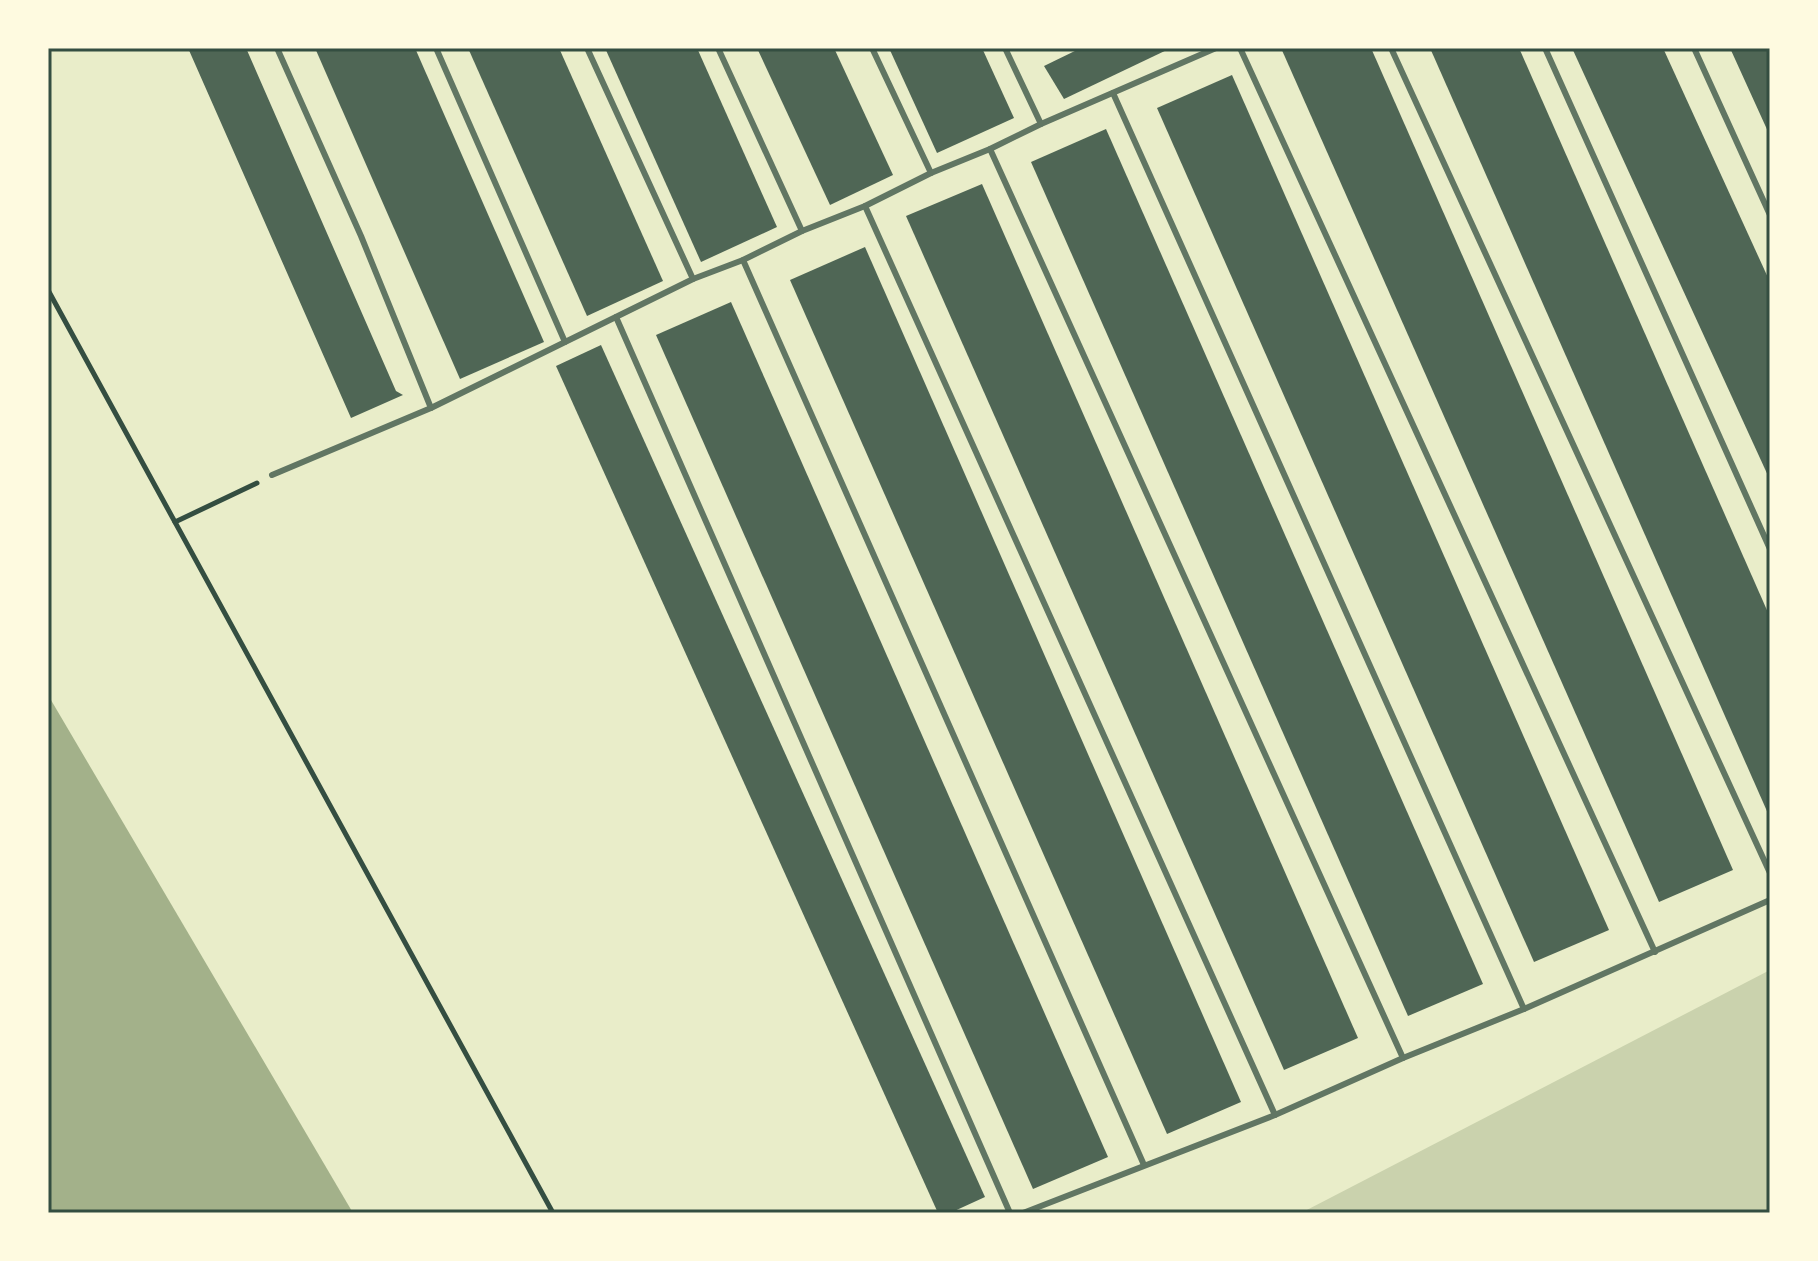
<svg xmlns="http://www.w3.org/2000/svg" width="1818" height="1261" font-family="Roboto,sans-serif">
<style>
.green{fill:#cad2ad}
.water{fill:#a3b18a}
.building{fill:#4f6655}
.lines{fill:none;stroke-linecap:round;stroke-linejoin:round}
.path{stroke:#344e41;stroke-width:5}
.service{stroke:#617663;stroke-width:6}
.neatline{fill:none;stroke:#344e41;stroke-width:3}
</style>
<rect width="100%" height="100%" fill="#e9edc9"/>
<polygon class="green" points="1770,970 1770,1213 1301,1213"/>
<polygon class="water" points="48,695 353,1213 48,1213"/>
<g class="building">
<polygon points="188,48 246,48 396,391 403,395 351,418"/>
<polygon points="315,48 415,48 544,342 460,379"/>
<polygon points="468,48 559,48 663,281 587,316"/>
<polygon points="605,48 697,48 777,227 701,262"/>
<polygon points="757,48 834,48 893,175 830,205"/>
<polygon points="889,48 982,48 1014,118 937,153"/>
<polygon points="1081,48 1171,48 1064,99 1044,66"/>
<polygon points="1281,48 1371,48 1733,870 1659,902"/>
<polygon points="1430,48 1519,48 1770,617 1770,818"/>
<polygon points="1572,48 1663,48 1770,282 1770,480"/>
<polygon points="1730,48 1770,48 1770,136"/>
<polygon points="1232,75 1609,930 1534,962 1157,108"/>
<polygon points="1106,129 1483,984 1408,1016 1031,162"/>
<polygon points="982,184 1358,1038 1284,1070 906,216"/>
<polygon points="865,247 1241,1102 1167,1134 790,280"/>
<polygon points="731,302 1108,1157 1033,1189 656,335"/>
<polygon points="601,345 985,1197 950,1213 938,1213 556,366"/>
</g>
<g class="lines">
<g class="path">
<polyline points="48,290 553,1213"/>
<polyline points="175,522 257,483"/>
</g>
<g class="service">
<polyline points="277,48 361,236 431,408"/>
<polyline points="436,48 565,342"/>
<polyline points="587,48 693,279"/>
<polyline points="718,48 802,231"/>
<polyline points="872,48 931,173"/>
<polyline points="1005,48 1041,124"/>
<polyline points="1240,48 1655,952"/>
<polyline points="1391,48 1770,873"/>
<polyline points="1545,48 1770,549"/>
<polyline points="1694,48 1770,215"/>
<polyline points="1113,93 1524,1009"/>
<polyline points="990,149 1403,1058"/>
<polyline points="865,206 1275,1115"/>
<polyline points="743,260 1144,1165"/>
<polyline points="616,317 1010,1213"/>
<polyline points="272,475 431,408 693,279 743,260 802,231 865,206 931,173 990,149 1041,124 1216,48"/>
<polyline points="1023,1213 1275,1115 1403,1058 1524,1009 1770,900"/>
</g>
</g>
<rect width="1818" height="1261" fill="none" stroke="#fefae0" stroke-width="100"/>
<rect x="50" y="50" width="1718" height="1161" class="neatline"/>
</svg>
